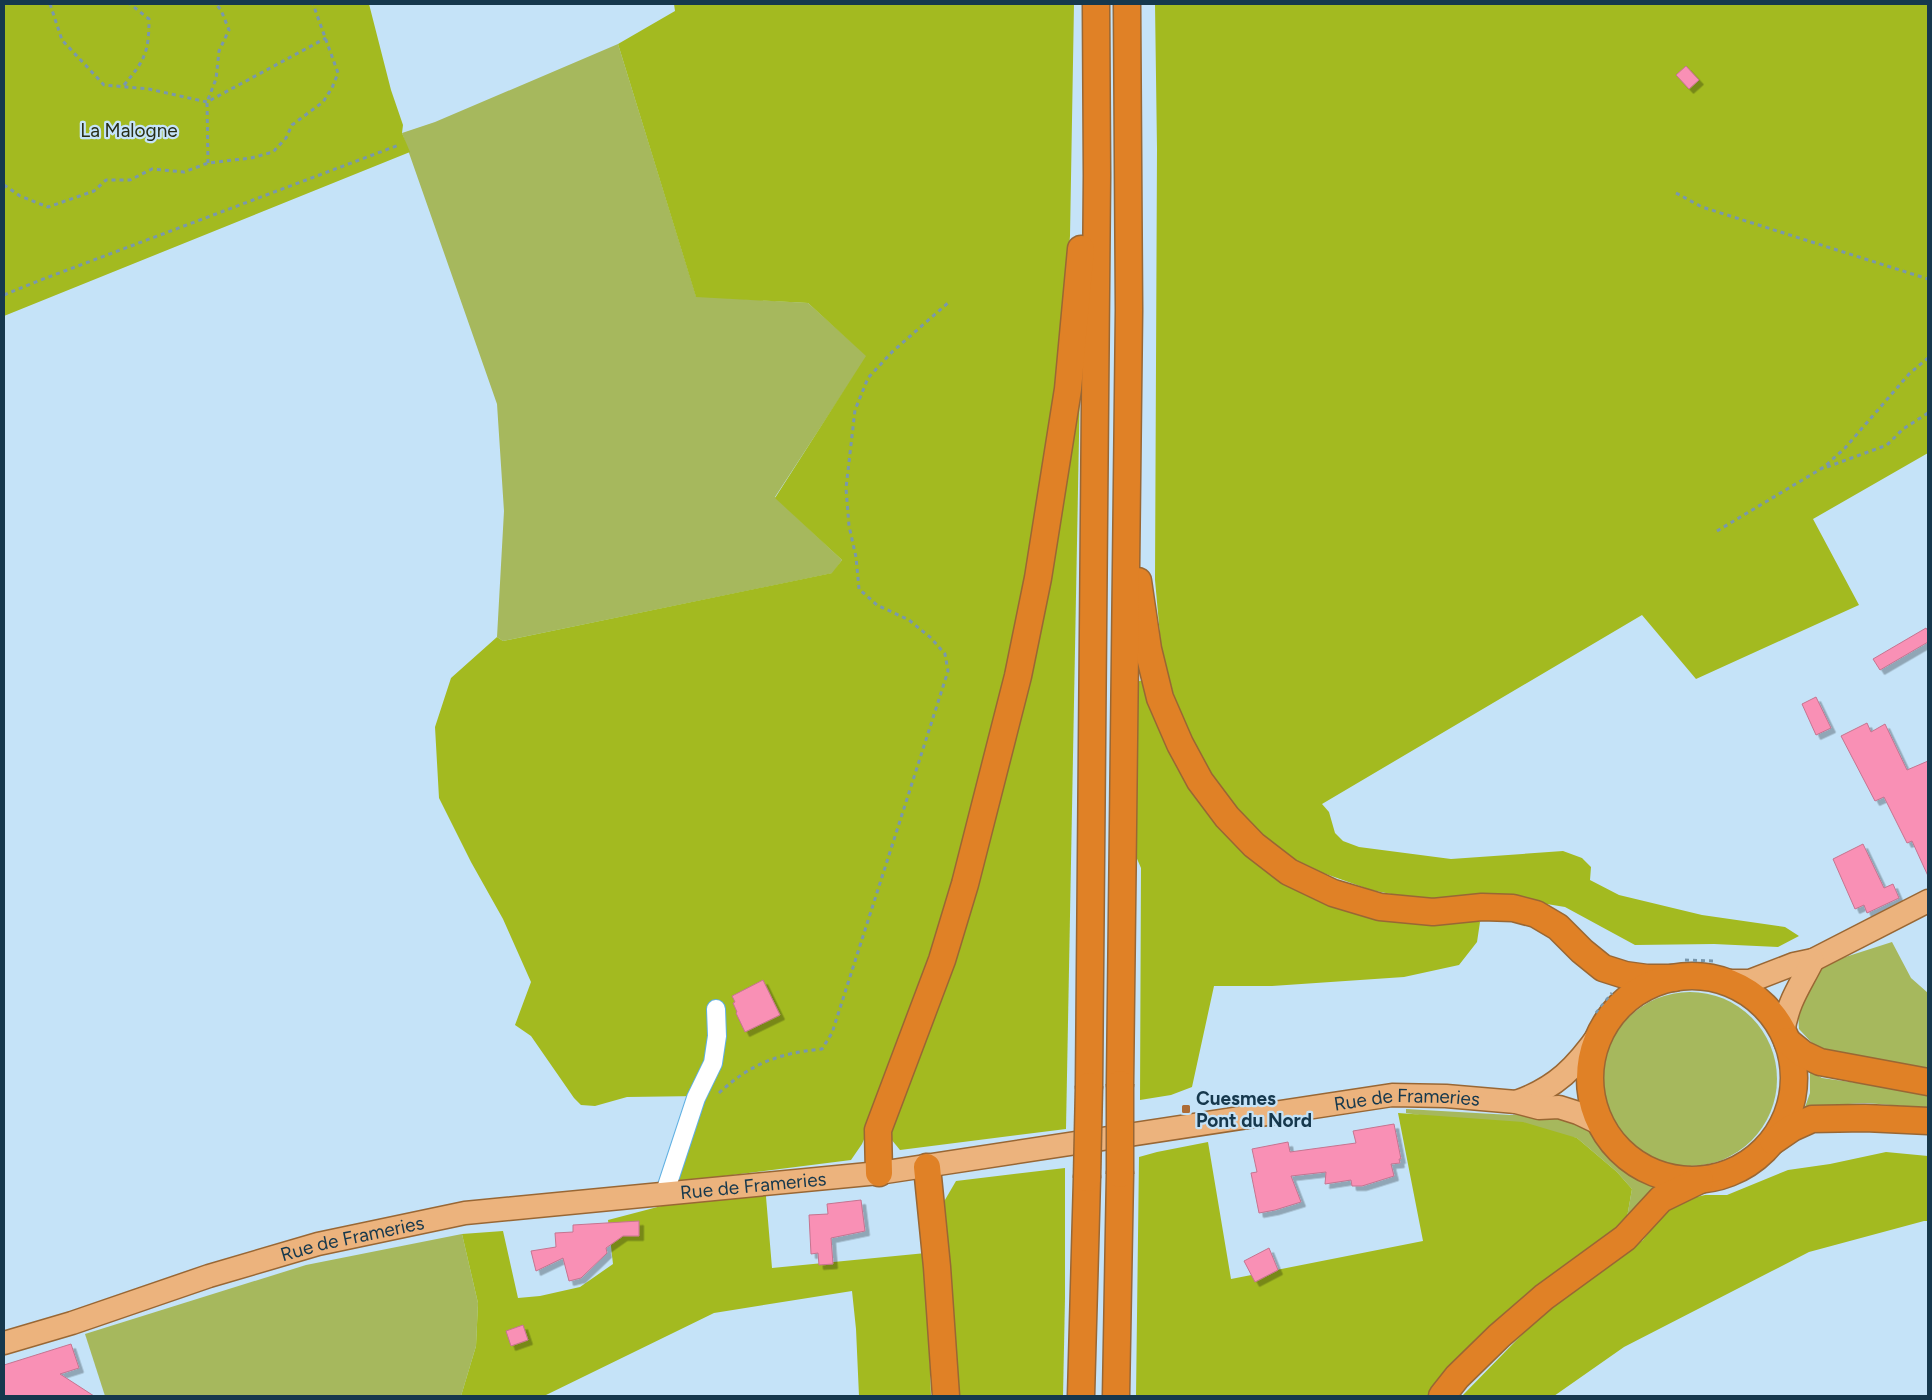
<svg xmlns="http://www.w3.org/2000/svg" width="1932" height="1400" font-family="Figtree,sans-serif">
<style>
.green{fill:#a6b85d}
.forest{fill:#a3ba20}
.building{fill:#f990b5;stroke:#c57490;filter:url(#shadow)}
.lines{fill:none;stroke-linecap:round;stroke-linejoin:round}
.minor-casing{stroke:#60b0e2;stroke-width:20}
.major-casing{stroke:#996734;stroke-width:25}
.highway-casing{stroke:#996734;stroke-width:29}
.path{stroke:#7998ad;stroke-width:3;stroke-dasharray:4 4;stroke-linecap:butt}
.minor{stroke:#fff;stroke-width:18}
.major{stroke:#ecb37d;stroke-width:22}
.highway{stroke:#e08126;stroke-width:26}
.highway-bridge-casing{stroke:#996734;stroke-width:29;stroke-linecap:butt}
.highway-bridge{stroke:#e08126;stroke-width:26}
.poi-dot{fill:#ad6c36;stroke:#c5e3f8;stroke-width:2}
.labels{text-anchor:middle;stroke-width:4.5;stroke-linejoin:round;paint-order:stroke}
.park-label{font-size:19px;fill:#282d16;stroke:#c5e3f8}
.poi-label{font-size:19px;font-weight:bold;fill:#16384d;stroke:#c5e3f8;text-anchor:start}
.street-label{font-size:19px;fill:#16384d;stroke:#c5e3f8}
</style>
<defs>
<filter id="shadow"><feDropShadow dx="4.5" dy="4.5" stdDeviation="0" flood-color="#0004"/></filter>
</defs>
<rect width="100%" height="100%" fill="#c5e3f8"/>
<g class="green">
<polygon points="618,44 696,296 808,303 867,356 775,497 842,560 833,573 503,641 497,637 504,511 497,404 402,133 435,122"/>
<polygon points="1892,942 1911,978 1928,993 1928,1070 1824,1051 1813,1044 1799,1029 1798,1011 1811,976 1836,960"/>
<circle cx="1690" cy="1079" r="87"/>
<polygon points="1810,1071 1822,1078 1928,1093 1928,1108 1866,1103 1830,1105 1803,1113 1810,1093"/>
<polygon points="1406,1109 1511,1115 1558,1115 1586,1127 1596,1135 1604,1147 1617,1160 1632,1171 1660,1185 1626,1223 1632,1189 1617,1172 1577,1138 1406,1113"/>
<polygon points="462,1234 478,1303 476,1346 461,1396 105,1396 85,1334 306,1265"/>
</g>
<g class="forest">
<polygon points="4,4 369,4 391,90 403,125 402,133 410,152 4,316"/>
<polygon points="674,4 1074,4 1070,236 1060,349 1047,461 1004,679 948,899 919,991 880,1102 862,1144 851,1160 677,1182 699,1096 627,1097 595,1106 581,1105 574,1098 531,1036 515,1025 531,982 503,919 471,862 439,798 435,727 451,678 497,637 503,641 832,573 842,560 775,498 866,356 808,303 696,297 618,44 675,11"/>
<polygon points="1155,4 1928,4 1928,453 1813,519 1859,605 1696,679 1642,615 1322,804 1329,812 1335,833 1343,841 1359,847 1451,859 1563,851 1582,858 1591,867 1590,880 1619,895 1702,915 1785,927 1799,936 1778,947 1714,944 1635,945 1565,907 1498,896 1454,898 1411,898 1371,890 1323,873 1292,858 1267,838 1237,811 1205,765 1178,712 1161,646 1155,580 1157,149"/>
<polygon points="1080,383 1066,1129 900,1150 891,1139 893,1122"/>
<polygon points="1147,679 1220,821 1403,919 1480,922 1477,942 1459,965 1404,977 1272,986 1214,986 1192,1087 1171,1095 1140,1100 1141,868 1135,854 1136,682"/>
<polygon points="1398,1113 1523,1122 1577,1138 1617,1172 1632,1189 1626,1223 1562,1267 1497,1323 1444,1377 1429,1396 1136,1396 1139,1157 1157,1152 1208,1142 1231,1279 1423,1241"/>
<polygon points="1886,1152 1928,1156 1928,1221 1924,1221 1809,1252 1624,1347 1554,1396 1462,1396 1543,1313 1585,1281 1643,1240 1664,1213 1680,1201 1705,1195 1727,1195 1788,1170 1830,1164"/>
<polygon points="1065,1168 1065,1298 1063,1396 954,1396 942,1205 956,1181"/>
<polygon points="765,1185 772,1268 926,1253 931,1396 859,1396 856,1329 852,1291 714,1313 544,1396 461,1396 476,1346 478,1303 462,1234 503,1231 518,1298 540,1296 580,1287 613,1264 608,1220 669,1204"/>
</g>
<g class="building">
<polygon points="1686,66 1699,80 1689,89 1676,75"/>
<polygon points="1926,628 1928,631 1928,642 1880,670 1873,659"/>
<polygon points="1816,697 1831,728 1816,735 1802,704"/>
<polygon points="1867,723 1871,732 1885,724 1907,770 1928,761 1928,876 1912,841 1907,843 1884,797 1875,801 1841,736"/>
<polygon points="1863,844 1884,888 1893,884 1899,898 1867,913 1864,905 1855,909 1833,859"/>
<polygon points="763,980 780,1015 745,1032 736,1013 737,1012 733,1003 735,1002 732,996"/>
<polygon points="1394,1124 1401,1159 1399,1159 1400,1163 1391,1164 1394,1176 1362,1186 1352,1186 1351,1180 1325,1184 1326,1172 1291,1176 1301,1202 1275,1210 1259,1213 1251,1173 1257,1172 1252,1149 1288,1142 1290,1152 1356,1143 1353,1131"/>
<polygon points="861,1200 865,1231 831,1238 833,1264 819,1265 818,1253 811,1254 809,1215 828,1214 827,1204"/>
<polygon points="639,1221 639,1236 623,1236 606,1248 607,1253 581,1278 569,1281 563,1258 536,1271 531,1251 556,1247 555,1233 573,1232 573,1225"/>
<polygon points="1269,1248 1278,1270 1255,1282 1244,1261"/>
<polygon points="523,1325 528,1340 511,1346 506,1331"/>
<polygon points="71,1344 79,1368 60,1374 94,1396 4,1396 4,1365"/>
</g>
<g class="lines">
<defs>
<polyline id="minor" points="664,1195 696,1098 713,1063 717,1036 716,1009"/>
<g id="major">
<polyline points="1721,981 1750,981 1794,964 1813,960 1928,901"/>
<path d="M 1783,1033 C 1788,1001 1799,988 1813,960"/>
<path d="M 1516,1102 C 1556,1088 1576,1067 1600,1033"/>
<path id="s1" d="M 4,1343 L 72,1323 L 209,1276 L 318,1244 L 465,1213 L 879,1173 L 1392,1095 L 1446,1096 L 1516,1102 L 1539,1108 L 1559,1107 L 1578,1113 L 1601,1124"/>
</g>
<g id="highway">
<polyline points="1138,581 1148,649 1160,698 1180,744 1200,781 1227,817 1254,845 1289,872 1333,893 1380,907 1433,912 1482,907 1513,908 1536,914 1558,927 1582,951 1603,968 1625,975 1647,978 1674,978"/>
<circle cx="1692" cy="1078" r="102"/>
<polyline points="1787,1041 1803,1054 1820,1062 1928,1082"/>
<polyline points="1120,1084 1129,310 1127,4"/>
<polyline points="1089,1086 1097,176 1096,4"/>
<polyline points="1773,1141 1792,1128 1812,1119 1865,1118 1928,1121"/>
<polyline points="927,1167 937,1267 946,1396"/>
<polyline points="879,1173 878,1130 942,960 965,884 1018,676 1038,578 1068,389 1081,249"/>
<polyline points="1081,1396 1087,1178"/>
<polyline points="1116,1396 1120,1174"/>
<polyline points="1442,1396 1457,1377 1499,1336 1544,1297 1625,1238 1661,1199 1700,1180"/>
</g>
</defs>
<use href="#minor" class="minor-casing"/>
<use href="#major" class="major-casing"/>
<use href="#highway" class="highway-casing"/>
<g class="path">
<polyline points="50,4 62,40 104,85 149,89 207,102 326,38"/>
<path d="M 124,85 C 145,60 149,52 149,19 L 130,4"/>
<polyline points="208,163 207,102 216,79 219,51 229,30 221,10 216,4"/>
<polyline points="4,185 20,196 48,207 94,191 106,180 130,180 152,169 184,172 208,163 251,158 273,152 286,138 292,125 323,102 332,88 338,73 313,4"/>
<polyline points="1676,193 1702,207 1928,279"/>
<polyline points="4,295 38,281 399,145"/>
<polyline points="1827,467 1887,445 1903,429 1928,413"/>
<polyline points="1717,531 1824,467 1845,448 1909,374 1928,358"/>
<polyline points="1685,960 1716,961"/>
<polyline points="1596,1013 1612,993"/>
<path d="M 719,1093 C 750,1064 779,1053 822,1049 L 832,1033 L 948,671 L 945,654 L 931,638 L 909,620 L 877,605 L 859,589 L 856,557 L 849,526 L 846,488 L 855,410 L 868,378 L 892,352 L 949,302"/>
</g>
<use href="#minor" class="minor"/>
<use href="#major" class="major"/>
<use href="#highway" class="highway"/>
<defs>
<g id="highway-bridge">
<polyline points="1120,1174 1120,1084"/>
<polyline points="1087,1178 1089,1086"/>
</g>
</defs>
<use href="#highway-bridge" class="highway-bridge-casing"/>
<use href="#highway-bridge" class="highway-bridge"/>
</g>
<rect class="poi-dot" x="1181" y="1104" width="10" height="10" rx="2.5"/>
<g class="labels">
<g class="park-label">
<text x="129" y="137">La Malogne</text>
</g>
<g class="poi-label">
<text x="1196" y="1105">Cuesmes<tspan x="1196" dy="22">Pont du Nord</tspan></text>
</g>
<g class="street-label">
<text dy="7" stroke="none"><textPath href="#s1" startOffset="1429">Rue de Frameries</textPath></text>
<text dy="7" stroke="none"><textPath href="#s1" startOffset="769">Rue de Frameries</textPath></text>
<text dy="7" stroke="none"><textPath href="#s1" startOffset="364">Rue de Frameries</textPath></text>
</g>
</g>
<rect width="1932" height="1400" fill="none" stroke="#16384d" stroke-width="10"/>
</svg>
